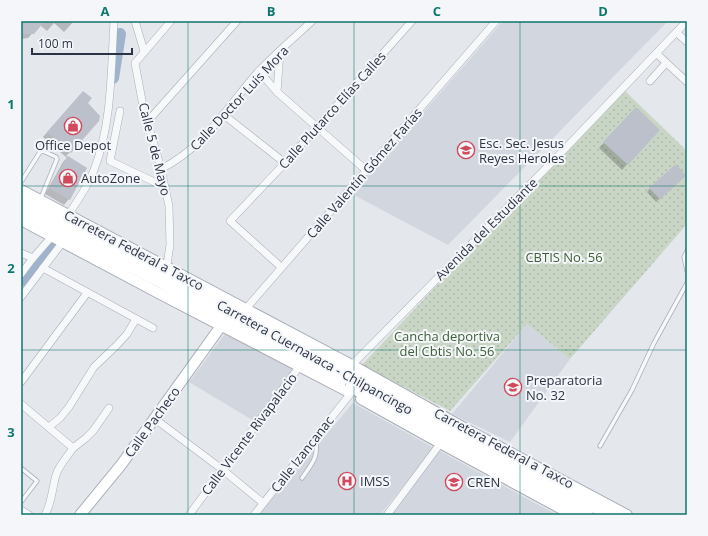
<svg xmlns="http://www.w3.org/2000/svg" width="708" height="536" font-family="'Open Sans',sans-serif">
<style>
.built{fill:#d2d6de}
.park{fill:url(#park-dots)}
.shadow{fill:#0003}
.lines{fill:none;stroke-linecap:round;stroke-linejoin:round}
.river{stroke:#9fb4cc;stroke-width:12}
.building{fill:#bbc0ca}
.lane-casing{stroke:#a9aeb7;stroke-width:5}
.street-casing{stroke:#a9aeb7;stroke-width:8}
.secondary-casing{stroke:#a9aeb7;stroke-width:12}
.primary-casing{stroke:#a3abb8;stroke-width:14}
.lane{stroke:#f7f8fa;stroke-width:3.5}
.street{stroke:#f7f8fa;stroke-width:7}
.secondary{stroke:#fff;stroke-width:10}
.primary{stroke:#fff;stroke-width:12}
.path-bridge{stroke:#c2c5cb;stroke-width:1;stroke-dasharray:3 3;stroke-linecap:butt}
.grid{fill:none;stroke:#0f766e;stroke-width:1;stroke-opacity:0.55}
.labels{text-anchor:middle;stroke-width:4;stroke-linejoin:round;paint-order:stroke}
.street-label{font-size:13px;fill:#2b3445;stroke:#f4f6f9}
.poi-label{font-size:13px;fill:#2b3445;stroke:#f4f6f9;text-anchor:start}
.park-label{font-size:13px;fill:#3f6138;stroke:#f4f6f9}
.neatline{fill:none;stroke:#0f766e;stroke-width:1.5}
.grid-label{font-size:13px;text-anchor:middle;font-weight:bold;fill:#0f766e}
</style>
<defs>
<pattern id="park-dots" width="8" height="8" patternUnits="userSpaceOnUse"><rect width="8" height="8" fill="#c9d6c5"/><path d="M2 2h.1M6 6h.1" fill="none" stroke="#adb8ab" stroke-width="1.8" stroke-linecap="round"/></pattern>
</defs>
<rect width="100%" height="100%" fill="#e4e7ec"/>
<g class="built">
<polygon points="503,21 668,21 448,245 352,194"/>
<polygon points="527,324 570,359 510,442 452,414"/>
<polygon points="227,331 294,367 254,421 189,382"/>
<polygon points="353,403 434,448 380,515 258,515"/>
<polygon points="436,449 557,515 387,515"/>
</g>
<polygon class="park" points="625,91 687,151 687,224 570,359 527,324 450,411 362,365 456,265"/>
<g class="shadow">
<polygon points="21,21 74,21 64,32 54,23 47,31 40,25 28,38 21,39"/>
<polygon points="78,98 86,103 70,152 66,156 86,168 69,199 64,205 45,194 63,162 67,158 43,137"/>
<polygon points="631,114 659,130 622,170 599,148"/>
<polygon points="681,179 656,202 647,192 650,188"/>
</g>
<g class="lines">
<g class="river">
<polyline points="113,78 120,34"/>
<polyline points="21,281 53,239"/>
</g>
</g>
<g class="building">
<polygon points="21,21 45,21 34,34 24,34 21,32"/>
<polygon points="83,91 92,98 88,103 100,116 99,121 71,153 47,132"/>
<polygon points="636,107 660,130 628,165 603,142"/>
<polygon points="68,156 87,168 70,200 49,188"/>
<polygon points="676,164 686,176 660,199 649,188"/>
</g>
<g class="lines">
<defs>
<g id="lane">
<polyline points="21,182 40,152 43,151 56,157 57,159 41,198"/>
<polyline points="687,251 684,257 687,271"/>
<polyline points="600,446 632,390 654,343 687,283"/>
<polyline points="21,468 37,481 21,502"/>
<path d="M 302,478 C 314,461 318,458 316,437"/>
</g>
<g id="street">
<polyline points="135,21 144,51"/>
<polyline points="677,33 687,42"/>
<polyline points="280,51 277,92 367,171"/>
<polyline points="657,54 687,82"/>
<polyline points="259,71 277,92"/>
<polyline points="650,81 666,63"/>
<polyline points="120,111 110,161 165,187"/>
<polyline points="224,115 285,163"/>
<polyline points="147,122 237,21"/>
<path d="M 161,169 C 206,146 226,108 258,72 C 275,54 294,38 312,21"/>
<path d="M 66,218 C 76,203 88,187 94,170 C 112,124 111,70 114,21"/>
<polyline points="21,253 33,258"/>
<polyline points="281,267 230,221 285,163 412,21"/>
<polyline points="43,268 153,328"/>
<polyline points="166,271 170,245 169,206 161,169 143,106 135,63 171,21"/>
<polyline points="21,274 33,258 54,234"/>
<polyline points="21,297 65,239"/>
<polyline points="243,312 496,21"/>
<polyline points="349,368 557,157 687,21"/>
<polyline points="21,382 87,293"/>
<polyline points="21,404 73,448 86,438 93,431 109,408"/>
<polyline points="155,419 223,470 263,503"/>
<polyline points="49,427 60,418 69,407 94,367 117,345 127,334 136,319"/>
<polyline points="21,510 29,515"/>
<path d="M 45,515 C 52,502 52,489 56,475 C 59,465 68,456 73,448"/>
<polyline points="189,515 302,363"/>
<polyline points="254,515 351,393"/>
<polyline points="387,515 443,440"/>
</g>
<g id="secondary">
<polyline points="21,190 359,369 475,434 627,515"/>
<polyline points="21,220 166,297 347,391"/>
<polyline points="361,399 440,443 573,515"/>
<polyline points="80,515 121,465 221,326"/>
</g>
<g id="primary">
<polyline points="21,199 75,228 166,273 239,316 610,515"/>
<polyline points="21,209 163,283 231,323 352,387 587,515"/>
</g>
</defs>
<use href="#lane" class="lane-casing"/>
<use href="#street" class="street-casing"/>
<use href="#secondary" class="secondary-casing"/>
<use href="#primary" class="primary-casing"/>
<use href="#lane" class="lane"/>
<use href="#street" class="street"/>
<use href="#secondary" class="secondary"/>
<use href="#primary" class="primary"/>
<polyline class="path-bridge" points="345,386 351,371"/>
</g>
<path class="grid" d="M 188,21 L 188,515M 354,21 L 354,515M 520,21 L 520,515M 21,186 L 687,186M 21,350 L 687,350"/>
<defs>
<symbol id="shop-ring" viewBox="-11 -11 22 22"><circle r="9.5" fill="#f4f6f9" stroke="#d1495b" stroke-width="1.5"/><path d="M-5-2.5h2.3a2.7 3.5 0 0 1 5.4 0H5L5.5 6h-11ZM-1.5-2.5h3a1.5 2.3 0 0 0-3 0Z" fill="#d1495b"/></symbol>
<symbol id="school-ring" viewBox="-11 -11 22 22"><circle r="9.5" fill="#f4f6f9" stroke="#d1495b" stroke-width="1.5"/><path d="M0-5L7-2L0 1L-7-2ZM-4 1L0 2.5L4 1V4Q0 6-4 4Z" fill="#d1495b"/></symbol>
<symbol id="hospital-ring" viewBox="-11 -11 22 22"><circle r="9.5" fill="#f4f6f9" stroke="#d1495b" stroke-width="1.5"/><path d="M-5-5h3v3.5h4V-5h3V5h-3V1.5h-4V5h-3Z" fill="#d1495b"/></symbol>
<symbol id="university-ring" viewBox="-11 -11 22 22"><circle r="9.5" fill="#f4f6f9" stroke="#d1495b" stroke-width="1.5"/><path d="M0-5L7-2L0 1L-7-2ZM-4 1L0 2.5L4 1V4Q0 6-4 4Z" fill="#d1495b"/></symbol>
</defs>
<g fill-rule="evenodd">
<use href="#shop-ring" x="63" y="116" width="20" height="20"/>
<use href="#school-ring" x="456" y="140" width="20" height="20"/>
<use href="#shop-ring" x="58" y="168" width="20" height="20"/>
<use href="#school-ring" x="503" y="377" width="20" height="20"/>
<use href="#hospital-ring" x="337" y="471" width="20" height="20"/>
<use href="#university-ring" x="444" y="472" width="20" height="20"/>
</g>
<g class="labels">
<g class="street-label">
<text transform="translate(239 98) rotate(-47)" y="5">Calle Doctor Luis Mora</text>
<text transform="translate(332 110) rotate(-48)" y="5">Calle Plutarco Elías Calles</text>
<text transform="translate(155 149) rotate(76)" y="5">Calle 5 de Mayo</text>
<text transform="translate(364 173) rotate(-49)" y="5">Calle Valentín Gómez Farías</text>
<text transform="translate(486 229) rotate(-45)" y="5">Avenida del Estudiante</text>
<text transform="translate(134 250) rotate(28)" y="5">Carretera Federal a Taxco</text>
<text transform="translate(315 357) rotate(29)" y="5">Carretera Cuernavaca - Chilpancingo</text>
<text transform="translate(152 422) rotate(-54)" y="5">Calle Pacheco</text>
<text transform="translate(249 434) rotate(-53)" y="5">Calle Vicente Rivapalacio</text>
<text transform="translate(504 448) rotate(28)" y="5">Carretera Federal a Taxco</text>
<text transform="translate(302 454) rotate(-52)" y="5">Calle Izancanac</text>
</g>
<g class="poi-label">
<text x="479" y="148">Esc. Sec. Jesus<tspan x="479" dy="15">Reyes Heroles</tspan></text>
<text x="73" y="150" text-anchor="middle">Office Depot</text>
<text x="81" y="183">AutoZone</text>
<text x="526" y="385">Preparatoria<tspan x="526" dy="15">No. 32</tspan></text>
<text x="360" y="486">IMSS</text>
<text x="467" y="487">CREN</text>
</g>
<g class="park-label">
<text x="564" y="262">CBTIS No. 56</text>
<text x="447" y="341">Cancha deportiva<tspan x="447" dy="15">del Cbtis No. 56</tspan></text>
</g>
</g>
<rect width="708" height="536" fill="none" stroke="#f4f6f9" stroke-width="44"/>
<path d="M32 48v6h100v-6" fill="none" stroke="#2b3445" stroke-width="2"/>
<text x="38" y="48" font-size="12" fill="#2b3445" stroke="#f4f6f9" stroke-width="3" paint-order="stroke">100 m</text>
<rect x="22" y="22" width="664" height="492" class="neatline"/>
<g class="grid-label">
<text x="105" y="16">A</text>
<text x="271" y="16">B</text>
<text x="437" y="16">C</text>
<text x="603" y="16">D</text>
<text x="11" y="109">1</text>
<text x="11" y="273">2</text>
<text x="11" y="437">3</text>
</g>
</svg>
